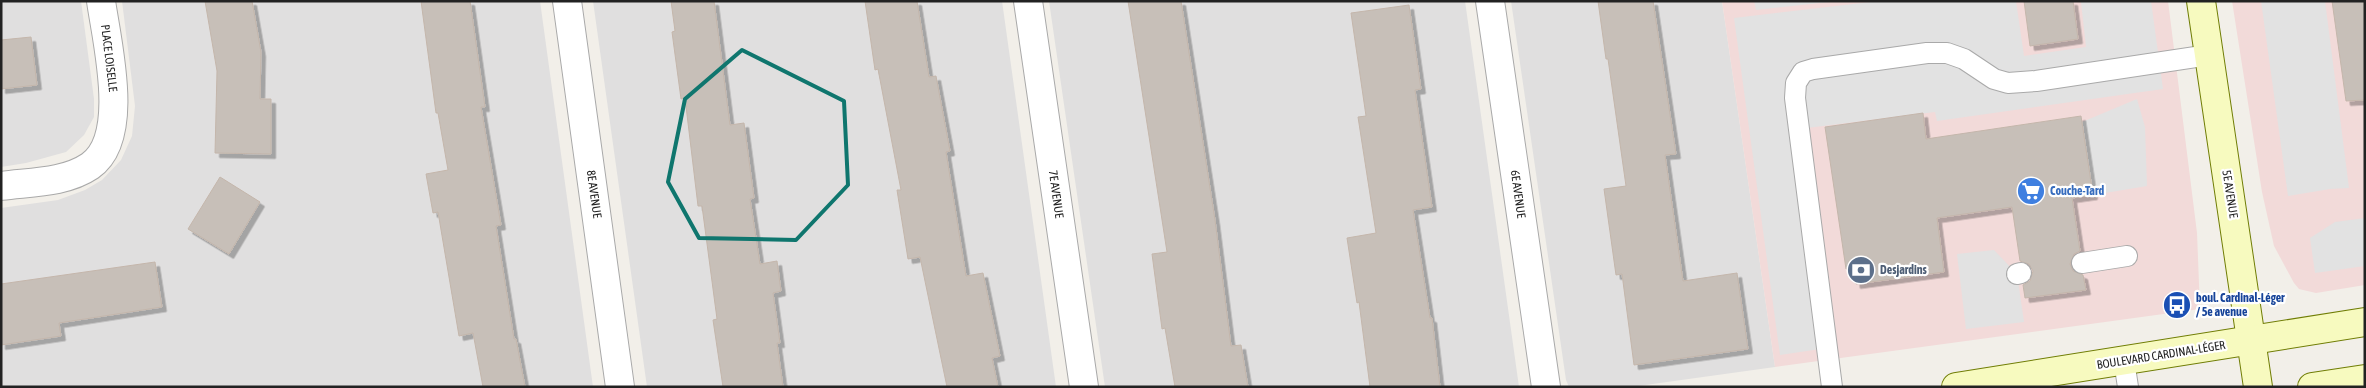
<svg xmlns="http://www.w3.org/2000/svg" width="2366" height="388" font-family="'Asap Condensed',sans-serif">
<style>
.residential{fill:#e0dfdf}
.commercial{fill:#f2dad9}
.parking{fill:#e2e2e2}
.building{fill:#c7bfb8;stroke:#c4b6ab;filter:url(#shadow)}
.lines{fill:none;stroke-linecap:round;stroke-linejoin:round}
.lane-casing{stroke:#a9a9a9;stroke-width:22}
.street-casing{stroke:#a9a9a9;stroke-width:30}
.secondary-casing{stroke:#707d05;stroke-width:30}
.lane{stroke:#fff;stroke-width:20}
.street{stroke:#fff;stroke-width:28}
.secondary{stroke:#f7fabf;stroke-width:28}
.marked{fill:none;stroke:#0f766e;stroke-width:4;stroke-linejoin:round}
.labels{text-anchor:middle;stroke-width:4.5;stroke-linejoin:round;paint-order:stroke}
.street-label{font-size:12px;fill:#222;stroke:#fff}
.shop-label{font-size:12px;font-weight:bold;fill:#366cbe;stroke:#fff;text-anchor:start}
.service-label{font-size:12px;font-weight:bold;fill:#4e5e75;stroke:#fff;text-anchor:start}
.transit-label{font-size:12px;font-weight:bold;fill:#164399;stroke:#fff;text-anchor:start}
</style>
<defs>
<filter id="shadow"><feDropShadow dx="4.5" dy="4.5" stdDeviation="0" flood-color="#0004"/></filter>
</defs>
<rect width="100%" height="100%" fill="#f2efe9"/>
<g class="residential">
<polygon points="1,1 81,1 94,99 94,117 84,135 66,152 26,163 1,167"/>
<polygon points="122,1 540,1 593,387 1,387 1,208 58,200 85,190 102,180 121,160 132,136 135,106"/>
<polygon points="593,1 1002,1 1056,387 647,387"/>
<polygon points="1049,1 1465,1 1519,387 1105,387"/>
<polygon points="1511,1 1722,1 1775,367 1631,387 1569,387 1566,380"/>
</g>
<g class="commercial">
<polygon points="1722,1 2168,1 2197,233 2200,309 1775,367"/>
<polygon points="2232,1 2365,1 2365,285 2316,293 2299,289 2294,283 2274,246 2262,192"/>
</g>
<g class="parking">
<polygon points="1754,1 1838,1 1756,10"/>
<polygon points="1879,1 2016,1 2024,56 2086,47 2081,2 2151,1 2163,89 1937,121 1935,112 1799,129 1827,348 1780,355 1734,18"/>
<polygon points="2261,1 2325,1 2349,188 2330,189 2288,196"/>
<polygon points="2137,99 2145,127 2147,186 2093,195 2082,122"/>
<polygon points="2365,218 2365,266 2315,273 2310,238 2335,222"/>
<polygon points="1994,250 2017,274 2024,322 1966,329 1957,254"/>
</g>
<g class="building">
<polygon points="205,1 252,1 261,52 260,99 271,99 271,154 215,153 217,71"/>
<polygon points="421,1 470,1 485,107 481,107 501,225 496,226 514,339 516,339 525,387 483,387 473,333 459,336 438,212 433,213 426,174 448,170 438,113 436,113"/>
<polygon points="671,1 714,1 730,125 744,123 754,198 750,199 760,264 777,261 781,291 773,293 780,343 777,343 783,387 723,387 713,320 717,319 702,206 698,206 685,98 681,99 672,32 675,31"/>
<polygon points="865,1 917,1 929,77 936,76 950,151 946,152 966,276 983,273 1000,356 992,358 998,387 947,387 920,257 908,259 897,190 901,190 878,69 875,70"/>
<polygon points="1128,1 1181,1 1215,220 1231,346 1241,345 1248,387 1175,387 1165,328 1162,329 1152,254 1167,252"/>
<polygon points="1598,1 1653,1 1676,154 1665,155 1683,281 1737,273 1748,349 1634,365 1622,274 1616,275 1604,189 1626,186 1608,59 1606,59"/>
<polygon points="2024,1 2073,1 2078,39 2030,46"/>
<polygon points="2332,1 2365,1 2365,100 2346,101"/>
<polygon points="1409,5 1421,89 1415,90 1432,207 1413,210 1430,318 1432,318 1440,387 1370,387 1359,302 1357,303 1347,238 1376,233 1358,117 1366,116 1351,13"/>
<polygon points="31,37 37,85 1,89 1,40"/>
<polygon points="1923,113 1926,139 2081,116 2093,195 2072,198 2080,251 2074,254 2070,264 2073,271 2083,275 2086,290 2025,298 2023,285 2030,281 2033,271 2029,264 2020,261 2012,207 1937,218 1944,272 1856,284 1853,268 1846,269 1825,127"/>
<polygon points="220,177 260,202 229,254 188,229"/>
<polygon points="155,262 162,307 59,323 61,336 1,345 1,284"/>
</g>
<g class="lines">
<defs>
<g id="lane">
<polyline points="2082,263 2127,256"/>
<polyline points="2017,274 2021,273"/>
<polyline points="2124,361 2128,387"/>
<polyline points="1832,387 1795,98 1796,83 1803,72 1813,69 1927,53 1947,53 1964,59 1994,79 2008,83 2036,81 2209,55"/>
</g>
<g id="street">
<polyline points="567,1 620,387"/>
<polyline points="1028,1 1084,387"/>
<polyline points="1490,1 1546,387"/>
<path d="M 1,186 C 30,182 65,183 90,166 C 131,138 107,43 101,1"/>
</g>
<g id="secondary">
<polyline points="2201,1 2258,387"/>
<polyline points="1956,387 2365,322"/>
<polyline points="2312,387 2365,379"/>
</g>
</defs>
<use href="#lane" class="lane-casing"/>
<use href="#street" class="street-casing"/>
<use href="#secondary" class="secondary-casing"/>
<use href="#lane" class="lane"/>
<use href="#street" class="street"/>
<use href="#secondary" class="secondary"/>
</g>
<path class="marked" d="M 742,50 L 844,101 L 848,185 L 796,240 L 699,238 L 668,182 L 685,99 Z"/>
<defs>
<symbol id="supermarket-disc" viewBox="-11 -11 22 22"><circle r="9.5" fill="#3f7fe0" stroke="#fff"/><path d="M-6-5.5h2.5l.6 2H6L4.5 2H-2.5L-4.4-4H-6ZM-1.5 3.2a1.3 1.3 0 1 0 .1 0ZM3 3.2a1.3 1.3 0 1 0 .1 0Z" fill="#fff"/></symbol>
<symbol id="bank-disc" viewBox="-11 -11 22 22"><circle r="9.5" fill="#5c6f8a" stroke="#fff"/><path d="M-6-4H6V4H-6ZM0-2.3a2.3 2.3 0 1 0 0 4.6a2.3 2.3 0 1 0 0-4.6Z" fill="#fff"/></symbol>
<symbol id="bus-disc" viewBox="-11 -11 22 22"><circle r="9.5" fill="#1a4fb4" stroke="#fff"/><path d="M-5-6H5V4H4V6H2V4H-2V6H-4V4H-5ZM-3.5-4V0h7V-4ZM-3.5 1.2v1.5H-2V1.2ZM2 1.2v1.5H3.5V1.2Z" fill="#fff"/></symbol>
</defs>
<g fill-rule="evenodd">
<use href="#supermarket-disc" x="2015" y="175" width="32" height="32"/>
<use href="#bank-disc" x="1845" y="254" width="32" height="32"/>
<use href="#bus-disc" x="2161" y="289" width="32" height="32"/>
</g>
<g class="labels">
<g class="street-label">
<text transform="translate(109 58) rotate(83)" y="4">PLACE LOISELLE</text>
<text transform="translate(594 194) rotate(82)" y="4">8E AVENUE</text>
<text transform="translate(1056 194) rotate(82)" y="4">7E AVENUE</text>
<text transform="translate(1518 194) rotate(82)" y="4">6E AVENUE</text>
<text transform="translate(2230 194) rotate(81)" y="4">5E AVENUE</text>
<text transform="translate(2161 355) rotate(-9)" y="4">BOULEVARD CARDINAL-LÉGER</text>
</g>
<g class="shop-label">
<text x="2050" y="195">Couche-Tard</text>
</g>
<g class="service-label">
<text x="1880" y="274">Desjardins</text>
</g>
<g class="transit-label">
<text x="2196" y="302">boul. Cardinal-Léger<tspan x="2196" dy="14">/ 5e avenue</tspan></text>
</g>
</g>
<rect width="2366" height="388" fill="none" stroke="#222222" stroke-width="5"/>
</svg>
